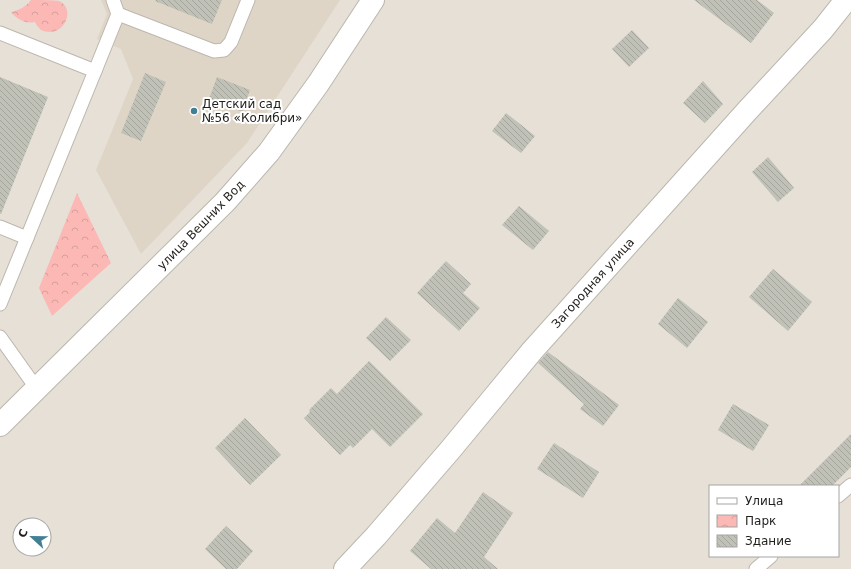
<svg xmlns="http://www.w3.org/2000/svg" width="851" height="569" font-family="'DejaVu Sans',sans-serif">
<style>
.built{fill:#dfd5c6}
.park{fill:url(#park-crowns)}
.building{fill:url(#building-back-hatch)}
.lines{fill:none;stroke-linecap:round;stroke-linejoin:round}
.lane-casing{stroke:#bcb7ae;stroke-width:15}
.street-casing{stroke:#bcb7ae;stroke-width:24}
.lane{stroke:#fff;stroke-width:13}
.street{stroke:#fff;stroke-width:22}
.poi-dot{fill:#427f95;stroke:#fff;stroke-width:1.5}
.labels{text-anchor:middle;stroke-width:4;stroke-linejoin:round;paint-order:stroke}
.poi-label{font-size:12px;fill:#201e1b;stroke:#fff;text-anchor:start}
.street-label{font-size:12px;fill:#201e1b;stroke:#fff}
</style>
<defs>
<pattern id="park-crowns" width="20" height="18" patternUnits="userSpaceOnUse"><rect width="20" height="18" fill="#fbb8b5"/><path d="M2 6a3 3 0 1 1 6 0M12 15a3 3 0 1 1 6 0" fill="none" stroke="#d79e9b"/></pattern>
<pattern id="building-back-hatch" width="6" height="6" patternUnits="userSpaceOnUse"><rect width="6" height="6" fill="#c0c1b7"/><path d="M-1 5l2 2M0 0l6 6M5-1l2 2" fill="none" stroke="#a5a59d"/></pattern>
</defs>
<rect width="100%" height="100%" fill="#e6e0d7"/>
<polygon class="built" points="101,0 340,0 247,143 141,254 96,170 133,79 121,49 97,39 107,14"/>
<g class="park">
<path d="M 31,0 C 37,0 54,0 59,1 C 75,8 66,32 50,32 C 47,32 43,31 41,30 C 39,28 36,25 35,22 C 25,24 17,19 11,12 C 19,10 26,7 31,0 Z"/>
<polygon points="77,193 111,263 52,316 39,288"/>
</g>
<g class="building">
<polygon points="156,0 222,0 212,24 155,1"/>
<polygon points="694,0 757,0 774,13 751,43"/>
<polygon points="632,30 649,48 629,67 612,49"/>
<polygon points="145,73 166,82 141,141 121,133"/>
<polygon points="0,77 48,97 1,214 0,214"/>
<polygon points="217,77 250,90 242,112 209,99"/>
<polygon points="703,81 723,104 705,123 683,103"/>
<polygon points="506,113 535,136 521,153 492,131"/>
<polygon points="768,157 794,188 778,202 752,172"/>
<polygon points="519,206 549,231 533,250 502,225"/>
<polygon points="446,261 471,284 463,293 480,308 459,331 417,293"/>
<polygon points="773,269 812,302 788,331 749,297"/>
<polygon points="678,298 708,322 687,348 658,324"/>
<polygon points="386,317 411,340 390,361 366,338"/>
<polygon points="548,352 619,405 603,426 580,409 584,404 538,363"/>
<polygon points="369,361 423,414 390,447 372,429 353,448 350,445 340,455 304,418 310,412 309,410 331,388 337,394"/>
<polygon points="733,404 769,425 753,451 718,430"/>
<polygon points="245,418 281,455 250,485 215,448"/>
<polygon points="851,434 851,467 832,486 799,486"/>
<polygon points="554,443 599,472 583,498 537,469"/>
<polygon points="483,492 513,513 484,557 498,569 431,569 410,551 437,518 455,533"/>
<polygon points="226,526 253,551 237,569 226,569 205,549"/>
</g>
<g class="lines">
<defs>
<g id="lane">
<polyline points="118,14 214,51 224,50 231,42 248,0"/>
<polyline points="0,33 95,71 0,304"/>
<polyline points="95,71 118,14 113,0"/>
<polyline points="0,227 27,238"/>
<polyline points="0,337 37,389"/>
<polyline points="838,496 851,485"/>
<polyline points="756,569 771,556"/>
</g>
<g id="street">
<polyline points="0,425 225,202 269,152 318,84 373,0"/>
<polyline points="345,569 376,536 451,449 532,351 747,111 823,29 846,0"/>
</g>
</defs>
<use href="#lane" class="lane-casing"/>
<use href="#street" class="street-casing"/>
<use href="#lane" class="lane"/>
<use href="#street" class="street"/>
</g>
<circle class="poi-dot" cx="194" cy="111" r="4"/>
<g class="labels">
<g class="poi-label">
<text x="202" y="108">Детский сад<tspan x="202" dy="14">№56 «Колибри»</tspan></text>
</g>
<g class="street-label">
<text transform="translate(201 225) rotate(-46)" y="4">улица Вешних Вод</text>
<text transform="translate(593 283) rotate(-48)" y="4">Загородная улица</text>
</g>
</g>
<rect x="709" y="485" width="130" height="72" fill="#ffffff" stroke="#a6a5a4"/>
<rect x="717" y="498" width="20" height="6" fill="#ffffff" stroke="#a6a5a4"/>
<text x="745" y="505" font-size="12" fill="#201e1b">Улица</text>
<rect x="717" y="515" width="20" height="12" fill="url(#park-crowns)" stroke="#a6a5a4"/>
<text x="745" y="525" font-size="12" fill="#201e1b">Парк</text>
<rect x="717" y="535" width="20" height="12" fill="url(#building-back-hatch)" stroke="#a6a5a4"/>
<text x="745" y="545" font-size="12" fill="#201e1b">Здание</text>
<g transform="translate(32 537) rotate(292)"><circle r="19" fill="#ffffff" stroke="#a6a5a4"/>
<path d="M0-3L7 15L0 10L-7 15Z" fill="#427f95"/>
<text y="-6" font-size="11" font-weight="bold" text-anchor="middle" fill="#201e1b">С</text>
</g>
</svg>
